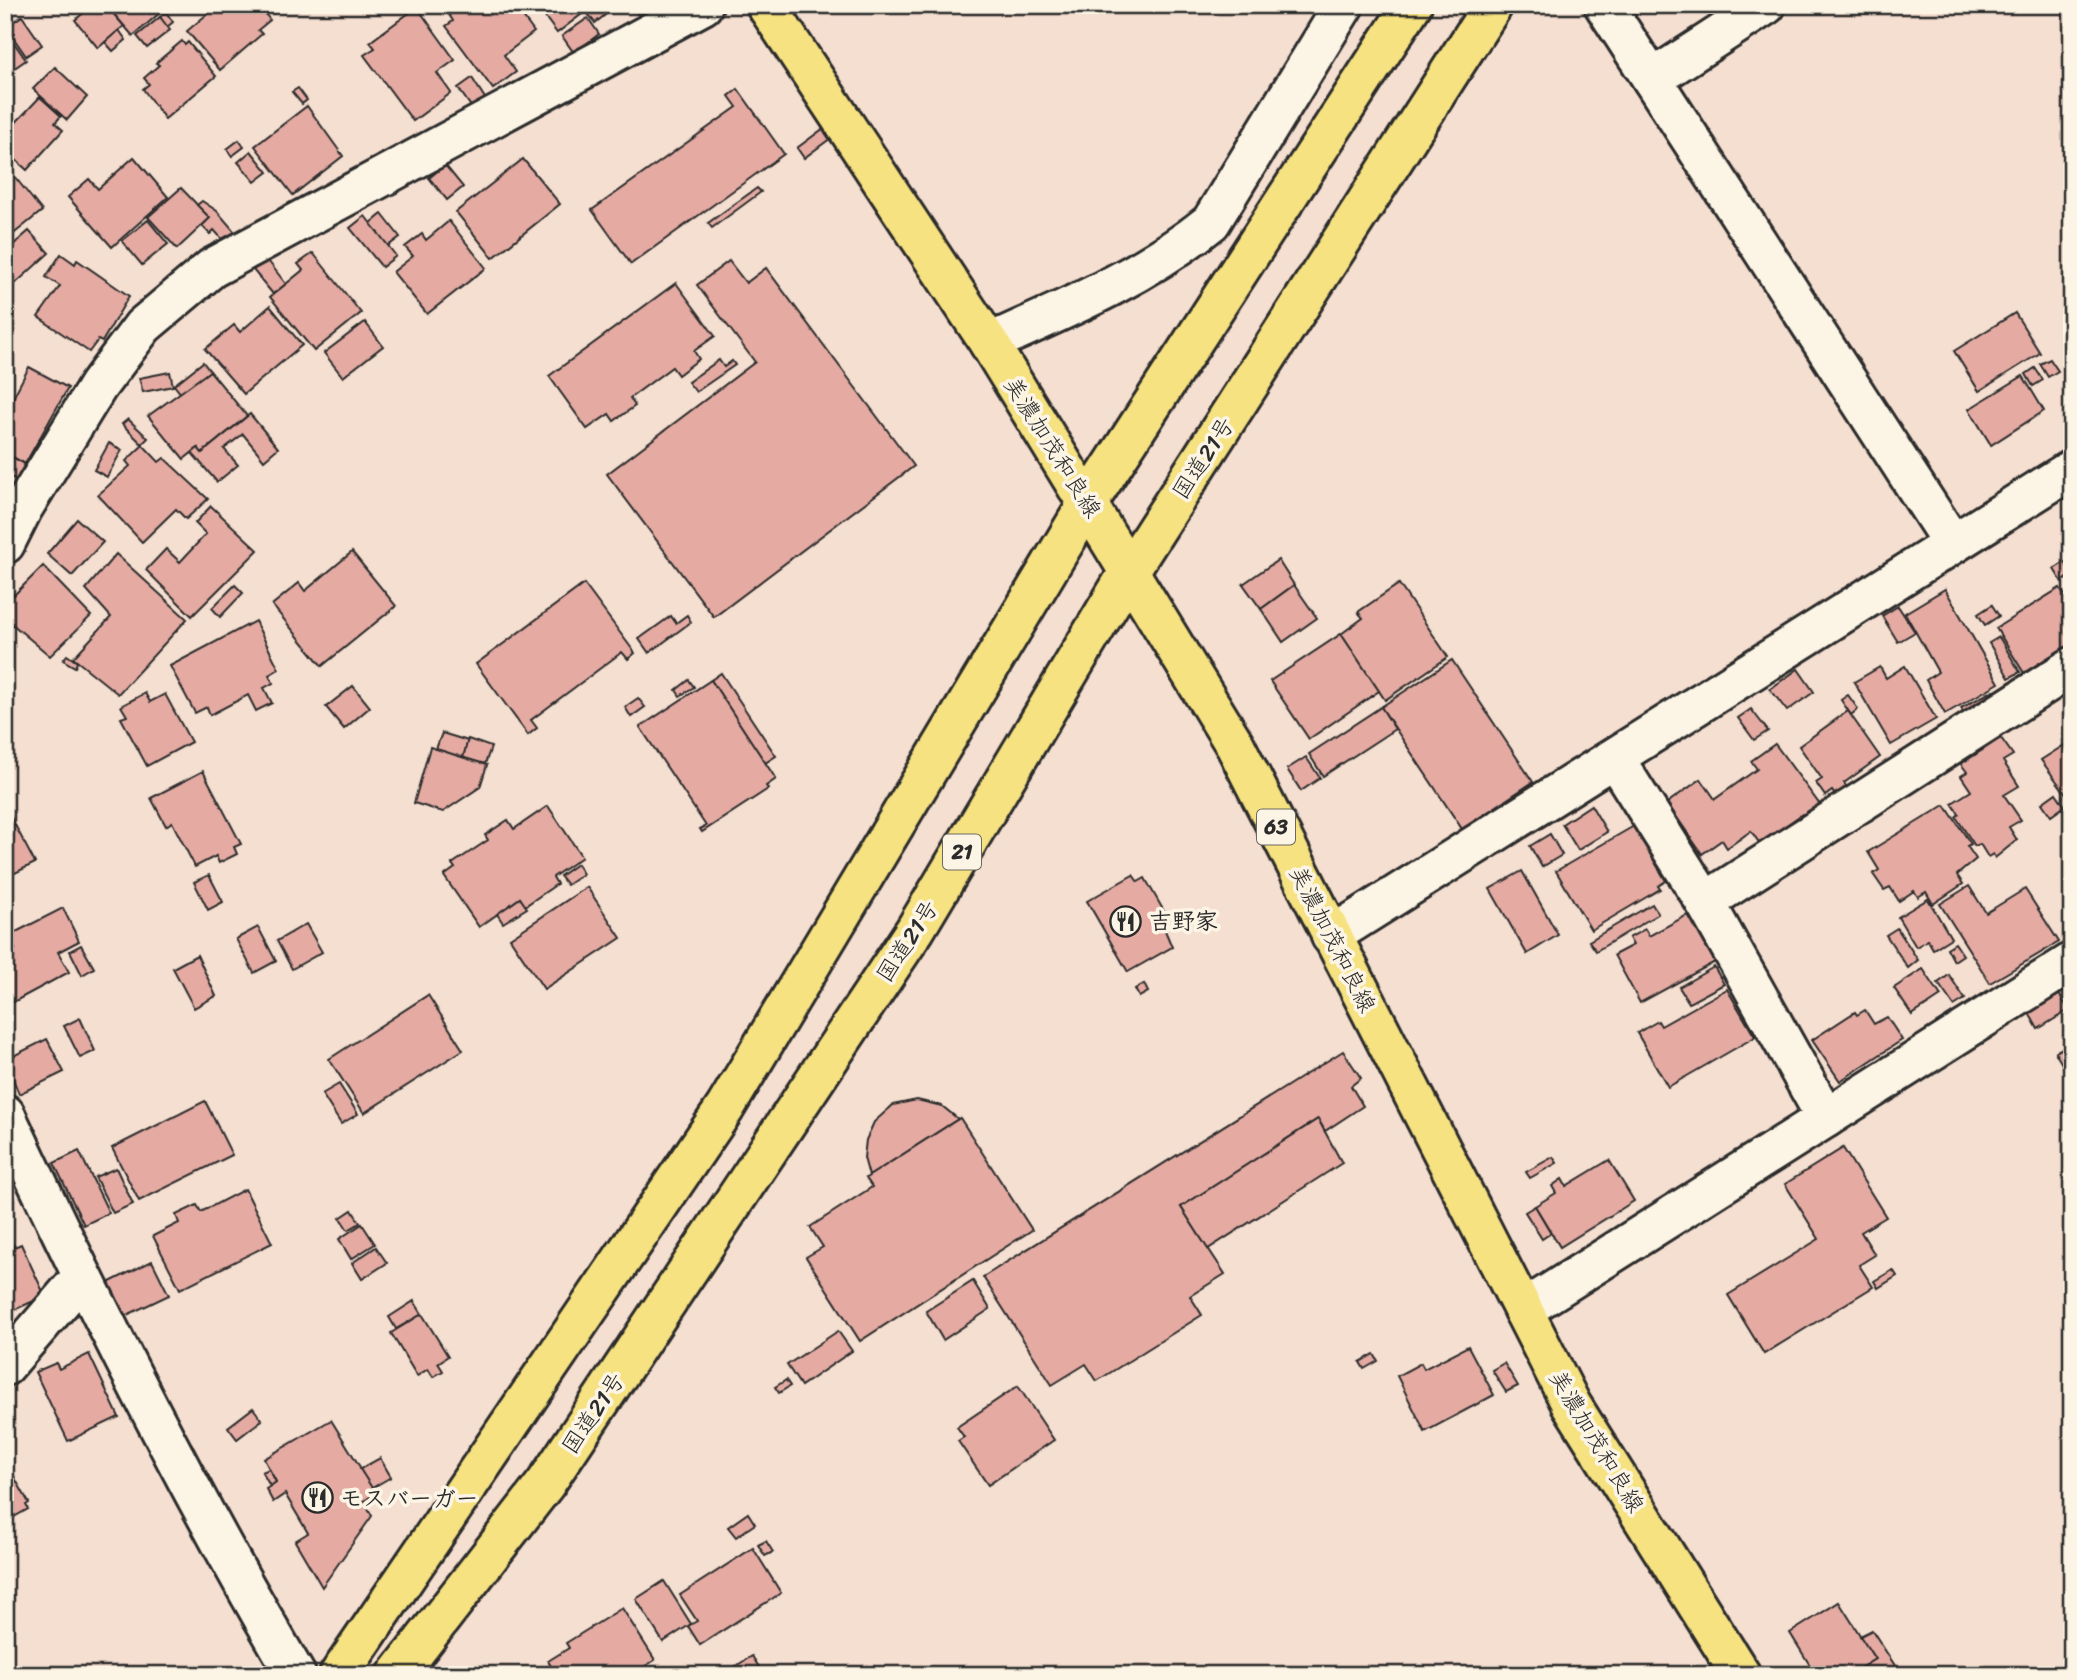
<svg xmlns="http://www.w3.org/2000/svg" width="2077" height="1680" font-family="Sriracha,'Klee One',sans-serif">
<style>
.building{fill:#e5aba3;stroke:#2b2b2b;stroke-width:2}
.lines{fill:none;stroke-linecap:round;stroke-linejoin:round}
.minor-casing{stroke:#2b2b2b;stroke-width:44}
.major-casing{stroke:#2b2b2b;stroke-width:44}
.highway-casing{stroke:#2b2b2b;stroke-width:44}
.minor{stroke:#fcf5e5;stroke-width:38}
.major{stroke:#f6e281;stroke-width:38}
.highway{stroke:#f6e281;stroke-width:38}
.labels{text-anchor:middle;stroke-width:7;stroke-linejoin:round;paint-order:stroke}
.shield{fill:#fcf5e5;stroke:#6a6863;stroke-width:2}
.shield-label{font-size:21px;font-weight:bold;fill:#2b2b2b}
.street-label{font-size:23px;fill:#2b2b2b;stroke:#fcf5e5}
.poi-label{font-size:23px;font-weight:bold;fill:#2b2b2b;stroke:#fcf5e5;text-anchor:start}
</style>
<rect width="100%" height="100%" fill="#f5dfd1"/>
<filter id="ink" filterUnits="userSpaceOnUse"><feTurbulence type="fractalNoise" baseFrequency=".0143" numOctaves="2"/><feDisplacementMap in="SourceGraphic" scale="14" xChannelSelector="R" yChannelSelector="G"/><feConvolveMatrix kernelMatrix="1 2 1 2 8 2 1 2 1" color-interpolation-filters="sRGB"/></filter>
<g filter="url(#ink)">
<g class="building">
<polygon points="93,5 106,5 124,26 98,48 75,20"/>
<polygon points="106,5 169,5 133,36"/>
<polygon points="218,5 258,5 270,20 258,30 262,34 220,70 187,31"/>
<polygon points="459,5 514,5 534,32 504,55 516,72 493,89 446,26 453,21 448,13"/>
<polygon points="536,5 613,5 614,8 595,23 586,11 557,33"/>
<polygon points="631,5 653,5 654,6 640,17"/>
<polygon points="417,7 455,60 437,73 451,93 413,121 364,55 375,48 370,42"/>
<polygon points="166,12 173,22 167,27 160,17"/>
<polygon points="22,16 42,45 26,56 6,27"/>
<polygon points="160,17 170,30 147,48 137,36"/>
<polygon points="588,18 599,34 574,53 562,36"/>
<polygon points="5,30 26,60 6,74 12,82 5,87"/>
<polygon points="119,30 126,40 113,51 105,42"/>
<polygon points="182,41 185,45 188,42 216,76 165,119 143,89 149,84 144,78 159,65 156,63"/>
<polygon points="55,67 87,97 67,120 33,89"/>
<polygon points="472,78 490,106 477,115 458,88"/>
<polygon points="298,88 307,100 302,104 292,92"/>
<polygon points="738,89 784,154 631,264 592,210 737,107 729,96"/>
<polygon points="40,97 61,116 55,123 63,130 27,170 5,150 5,134"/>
<polygon points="307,106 343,156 293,195 255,146"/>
<polygon points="824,128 831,138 804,158 797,148"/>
<polygon points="239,140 244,147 232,156 227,149"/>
<polygon points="251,151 268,172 255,182 238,162"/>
<polygon points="134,157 168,197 112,247 68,197 89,179 98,189"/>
<polygon points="523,159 560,204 493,258 456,212"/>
<polygon points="445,165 463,187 447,200 429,178"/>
<polygon points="7,167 42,211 6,240 5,168"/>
<polygon points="181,188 210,218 177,249 148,217"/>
<polygon points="757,188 761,192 712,228 708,223"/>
<polygon points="202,201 217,211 235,232 223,240 214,230 210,234 202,226 210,218 197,205"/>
<polygon points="382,214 400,237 388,246 370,224"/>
<polygon points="365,216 396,256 382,267 350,228"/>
<polygon points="148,220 168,244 142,265 122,241"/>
<polygon points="449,221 486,268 427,314 393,272 413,256 405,247 422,234 426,240"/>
<polygon points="29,231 49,253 5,293 5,252"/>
<polygon points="262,253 286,284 273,294 248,264"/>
<polygon points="313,253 361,313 314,351 270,297 303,270 298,264"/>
<polygon points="61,254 75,264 77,260 129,296 102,342 98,340 89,352 38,317 60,286 46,277"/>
<polygon points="729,261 746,283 766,268 914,466 714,617 607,474 755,362 697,285"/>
<polygon points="676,283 715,336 694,351 699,359 678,375 672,367 630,398 635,406 614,421 609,414 587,429 549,376"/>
<polygon points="270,306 302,345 244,394 205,349 234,325 240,332"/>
<polygon points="2015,313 2040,353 1979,391 1954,351"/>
<polygon points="365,322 383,346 343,377 324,353"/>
<polygon points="2050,359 2058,371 2048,377 2040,364"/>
<polygon points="719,360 724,367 732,361 735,365 696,392 688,382"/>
<polygon points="203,362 210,371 181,394 174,385"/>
<polygon points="29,367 68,388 25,464 5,453 5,413"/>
<polygon points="2035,368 2043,380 2033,386 2026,374"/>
<polygon points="210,371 247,416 202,453 198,448 184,459 148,416"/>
<polygon points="170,372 173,386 143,392 139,378"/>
<polygon points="2023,376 2044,411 1991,445 1969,409"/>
<polygon points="250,414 278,448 264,460 243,434 224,449 238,465 217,482 192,453 198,448 202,453"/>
<polygon points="128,419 148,438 142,444 122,424"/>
<polygon points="109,443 122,450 107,477 94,470"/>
<polygon points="143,445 159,462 164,458 208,499 186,519 176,509 142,542 98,495 130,466 126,461"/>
<polygon points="5,453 25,464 16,480 5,474"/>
<polygon points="211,506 258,550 192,616 146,570 166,549 180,562 206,534 195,523"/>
<polygon points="77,519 103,542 72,576 47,554"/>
<polygon points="352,552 396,606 322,666 272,605 299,583 305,591"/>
<polygon points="116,554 187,619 118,694 73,658 111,617 86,589"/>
<polygon points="1278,560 1294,585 1261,609 1243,584"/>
<polygon points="2065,562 2072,575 2062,582 2054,569"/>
<polygon points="43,566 91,616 50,656 5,618 5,586 14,595"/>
<polygon points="584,584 635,653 628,659 622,652 531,720 537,728 528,735 476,664"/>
<polygon points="1399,584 1448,657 1385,700 1341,634 1363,618 1358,612"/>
<polygon points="235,585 243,593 220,617 212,608"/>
<polygon points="1294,585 1317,618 1283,642 1261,609"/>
<polygon points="2060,588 2072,607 2072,643 2024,673 1996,628"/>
<polygon points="1945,589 1999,683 1945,714 1926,680 1938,672 1905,613"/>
<polygon points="1992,605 1999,616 1985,625 1978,614"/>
<polygon points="1898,606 1915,632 1898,642 1882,616"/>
<polygon points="687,615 691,622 649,653 639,639 671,616 676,623"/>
<polygon points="255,621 279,669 269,675 273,683 264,688 272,703 256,711 248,695 210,715 207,707 195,713 170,666"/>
<polygon points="1341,634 1379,691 1309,739 1270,681"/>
<polygon points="1999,637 2020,672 2009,678 1989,643"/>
<polygon points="67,655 77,662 75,667 63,660"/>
<polygon points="1452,660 1533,782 1462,829 1381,707"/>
<polygon points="1905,666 1936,719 1891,745 1854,682 1880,667 1886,678"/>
<polygon points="1798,669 1814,692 1787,711 1770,689"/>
<polygon points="721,673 776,756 765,763 711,680"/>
<polygon points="689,680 694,687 680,696 676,690"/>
<polygon points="711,680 776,779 766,786 768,789 702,832 700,829 706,826 640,727"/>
<polygon points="353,686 370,707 344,729 326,707"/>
<polygon points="1994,690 2000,700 1966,718 1961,708"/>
<polygon points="145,693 150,702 165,694 191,742 147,766 121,718 127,716 121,706"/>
<polygon points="1848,695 1858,709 1851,715 1841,700"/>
<polygon points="638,698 645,707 631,717 625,707"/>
<polygon points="1381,707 1395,729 1323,776 1309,754"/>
<polygon points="1751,709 1768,731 1754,740 1738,718"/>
<polygon points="1848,711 1880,757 1844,783 1852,794 1840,802 1832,791 1825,796 1816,783 1822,779 1799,746"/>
<polygon points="442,733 468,741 463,758 436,749"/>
<polygon points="2001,738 2013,755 2003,761 2019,786 2004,795 2021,820 2009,827 2017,840 1995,858 1993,854 1988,857 1980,844 1975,846 1956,817 1959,814 1952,803 1971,791 1961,776 1967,772 1961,764"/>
<polygon points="468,739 491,747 485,764 463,758"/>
<polygon points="2072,740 2072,802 2041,760"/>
<polygon points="1775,744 1823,809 1807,820 1802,814 1760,844 1751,831 1727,848 1722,840 1702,854 1667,803 1701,779 1715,799 1757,769 1751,761"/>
<polygon points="430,747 487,765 480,787 443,812 414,803"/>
<polygon points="1306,757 1320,778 1301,791 1287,769"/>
<polygon points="203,771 241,844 234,847 237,854 219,863 216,856 195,867 172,822 166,826 151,798"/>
<polygon points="2056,793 2065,806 2051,816 2042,803"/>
<polygon points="1591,805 1607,832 1578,850 1562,824"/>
<polygon points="1945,805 1971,844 1967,846 1976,859 1957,875 1963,884 1933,904 1926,892 1918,897 1914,891 1899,901 1890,887 1884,890 1873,874 1879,870 1868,852"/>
<polygon points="5,806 35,863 5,878"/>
<polygon points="548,806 582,857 553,877 557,884 525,906 520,898 479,927 444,876 455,868 452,864 488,840 485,835 508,820 514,829"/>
<polygon points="1634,826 1666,881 1658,886 1660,889 1591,930 1556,871"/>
<polygon points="1550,834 1562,855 1542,867 1530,846"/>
<polygon points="577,864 583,874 567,885 560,876"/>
<polygon points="1522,871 1558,935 1527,954 1490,889"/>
<polygon points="209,875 223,902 208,910 194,882"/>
<polygon points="1133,875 1138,882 1145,878 1165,913 1159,916 1172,947 1128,972 1087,901"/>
<polygon points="1969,886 1986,913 2025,889 2059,942 1990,983 1940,904"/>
<polygon points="587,887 621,938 544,989 510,938"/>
<polygon points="520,898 527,908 503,923 497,914"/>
<polygon points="1928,899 1951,938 1933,949 1928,940 1916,947 1898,917"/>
<polygon points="1652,904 1658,914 1596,951 1589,941"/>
<polygon points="63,908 79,941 58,952 69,972 6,1006 5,954 15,949 8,936"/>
<polygon points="1689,914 1715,962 1640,1003 1614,955 1633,945 1629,938 1645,929 1649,936"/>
<polygon points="306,924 322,952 292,969 277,941"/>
<polygon points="258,927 276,961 254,973 236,939"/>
<polygon points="1897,928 1918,960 1908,968 1886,935"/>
<polygon points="1955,943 1963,955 1954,961 1947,948"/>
<polygon points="81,945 94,968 82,975 70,951"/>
<polygon points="197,955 216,996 194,1008 173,968"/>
<polygon points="1714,967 1724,984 1689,1003 1679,987"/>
<polygon points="1923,969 1941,996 1912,1015 1894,988"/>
<polygon points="1949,975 1965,999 1954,1006 1938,983"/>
<polygon points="1144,984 1148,992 1139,997 1135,989"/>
<polygon points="1727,989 1755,1037 1668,1087 1637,1033 1658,1021 1661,1026"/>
<polygon points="2059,994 2069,1010 2038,1029 2029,1013"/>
<polygon points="428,995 463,1050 364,1113 329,1059"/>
<polygon points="1865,1010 1874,1024 1887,1017 1902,1040 1840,1081 1812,1040 1855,1012 1857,1015"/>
<polygon points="80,1018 95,1051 80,1058 64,1026"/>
<polygon points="47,1039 64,1072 19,1094 5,1060"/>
<polygon points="2072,1043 2072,1082 2055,1052"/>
<polygon points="1343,1051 1361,1078 1351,1086 1363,1106 1325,1131 1318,1119 1181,1207 1225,1274 1190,1296 1202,1315 1097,1381 1086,1364 1052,1385 983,1277"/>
<polygon points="339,1084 358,1114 341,1124 322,1094"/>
<polygon points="917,1100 942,1106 958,1119 869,1176 864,1158 866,1140 874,1122 893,1105"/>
<polygon points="205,1101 232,1155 139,1201 112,1148"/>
<polygon points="960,1118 1032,1230 860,1341 806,1257 823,1247 810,1227 872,1187 866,1178 869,1176"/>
<polygon points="1318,1119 1342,1163 1208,1249 1181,1207"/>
<polygon points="1843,1148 1886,1217 1861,1232 1875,1255 1859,1265 1873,1287 1764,1354 1728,1295 1819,1239 1785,1184"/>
<polygon points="79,1151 109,1213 84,1225 54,1163"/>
<polygon points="1553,1157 1557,1163 1530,1178 1526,1172"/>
<polygon points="1609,1160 1634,1201 1560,1247 1535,1206 1556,1193 1552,1186 1562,1179 1566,1186"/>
<polygon points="116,1168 133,1204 113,1213 95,1177"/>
<polygon points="245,1189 272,1243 180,1289 153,1236 179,1223 176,1215 197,1205 201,1212"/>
<polygon points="1535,1206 1551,1233 1542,1239 1525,1212"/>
<polygon points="352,1210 360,1223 348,1230 340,1218"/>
<polygon points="362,1224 375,1244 351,1259 339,1239"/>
<polygon points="9,1235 14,1247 5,1251 5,1236"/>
<polygon points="21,1244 45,1296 5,1314 5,1251"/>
<polygon points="376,1247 387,1263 362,1279 352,1263"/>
<polygon points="152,1261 169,1295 125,1316 108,1283"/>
<polygon points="1893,1270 1897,1276 1878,1288 1874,1281"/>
<polygon points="973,1281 990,1309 943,1340 926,1311"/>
<polygon points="414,1301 422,1314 396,1329 389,1317"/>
<polygon points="422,1314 448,1356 438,1363 443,1371 433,1377 428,1369 417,1376 391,1333"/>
<polygon points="838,1331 852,1351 801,1386 787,1365"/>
<polygon points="1468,1346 1494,1395 1425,1432 1397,1376 1421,1363 1424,1369"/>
<polygon points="89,1354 119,1417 68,1441 35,1372 56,1363 59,1369"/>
<polygon points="1374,1354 1378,1361 1364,1369 1360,1362"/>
<polygon points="1504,1363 1518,1386 1506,1392 1492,1370"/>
<polygon points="786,1380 790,1386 779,1393 775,1387"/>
<polygon points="1018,1386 1054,1440 988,1485 958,1441 964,1437 957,1427"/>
<polygon points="253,1408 262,1420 237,1439 228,1427"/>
<polygon points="331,1420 376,1493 364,1501 372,1516 322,1587 295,1541 308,1533 285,1494 273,1502 266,1489 276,1482 264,1459"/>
<polygon points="380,1458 391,1477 372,1488 360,1469"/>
<polygon points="8,1466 29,1503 26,1505 28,1509 5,1522 5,1467"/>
<polygon points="269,1469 276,1482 270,1486 262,1472"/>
<polygon points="748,1513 755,1524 736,1537 728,1527"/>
<polygon points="766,1541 773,1552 765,1556 758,1545"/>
<polygon points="753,1548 781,1593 700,1645 688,1626 697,1621 680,1595"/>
<polygon points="664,1581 691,1624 663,1642 636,1599"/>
<polygon points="1839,1602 1875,1659 1849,1675 1816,1675 1790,1633"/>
<polygon points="622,1608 655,1660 631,1675 556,1675 548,1661 569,1648 566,1643"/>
<polygon points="1872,1630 1901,1675 1849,1675 1875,1659 1860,1636"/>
<polygon points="752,1656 764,1675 734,1675 731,1669"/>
</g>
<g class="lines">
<defs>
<g id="minor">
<polyline points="1604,5 1952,543"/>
<polyline points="1652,79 1766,5"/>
<path d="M 989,343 C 1066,309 1145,276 1211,222 L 1344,5"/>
<polyline points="5,544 23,508 98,386 143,326 212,268 703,5"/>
<polyline points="1615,759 1705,902 1826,1118"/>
<polyline points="1705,902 2072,667"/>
<polyline points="1331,936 2072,469"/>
<path d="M 5,1114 C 94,1305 189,1493 296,1675"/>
<polyline points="1523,1310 2072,962"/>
<polyline points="5,1366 81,1278"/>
</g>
<polyline id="major" points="766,5 989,343 1235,745 1571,1404 1741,1675"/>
<g id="highway">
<polyline points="339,1675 725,1108 1088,503 1412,5"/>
<polyline points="397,1675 546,1483 915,930 1130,570 1493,5"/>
</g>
</defs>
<use href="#minor" class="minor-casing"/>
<use href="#major" class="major-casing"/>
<use href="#highway" class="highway-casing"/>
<use href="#minor" class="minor"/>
<use href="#major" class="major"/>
<use href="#highway" class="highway"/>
</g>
</g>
<defs>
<symbol id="restaurant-ring" viewBox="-11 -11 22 22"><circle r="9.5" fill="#fcf5e5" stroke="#2b2b2b" stroke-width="1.5"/><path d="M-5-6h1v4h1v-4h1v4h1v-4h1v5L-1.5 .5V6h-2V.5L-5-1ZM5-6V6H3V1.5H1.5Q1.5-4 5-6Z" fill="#2b2b2b"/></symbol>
</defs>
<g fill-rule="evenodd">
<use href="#restaurant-ring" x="1108" y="904" width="35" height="35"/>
<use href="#restaurant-ring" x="300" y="1480" width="35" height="35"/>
</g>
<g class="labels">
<g class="shield">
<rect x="1257" y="809.5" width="38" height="35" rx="5"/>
<rect x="943" y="834.5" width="38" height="35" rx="5"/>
</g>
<g class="shield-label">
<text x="1276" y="834">63</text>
<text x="962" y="859">21</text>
</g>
<g class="street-label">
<text transform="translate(1053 447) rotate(58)" y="8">美濃加茂和良線</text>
<text transform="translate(1203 458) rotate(-57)" y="8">国道21号</text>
<text transform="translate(1333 939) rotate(63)" y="8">美濃加茂和良線</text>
<text transform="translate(907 941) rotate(-57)" y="8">国道21号</text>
<text transform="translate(593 1413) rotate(-56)" y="8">国道21号</text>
<text transform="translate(1597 1441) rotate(59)" y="8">美濃加茂和良線</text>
</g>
<g class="poi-label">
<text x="1149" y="929">吉野家</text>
<text x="340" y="1506">モスバーガー</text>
</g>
</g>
<rect width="2077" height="1680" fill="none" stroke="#fcf5e5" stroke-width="28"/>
<rect x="14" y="14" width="2049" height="1652" fill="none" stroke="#2b2b2b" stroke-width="2.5" filter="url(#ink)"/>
</svg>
